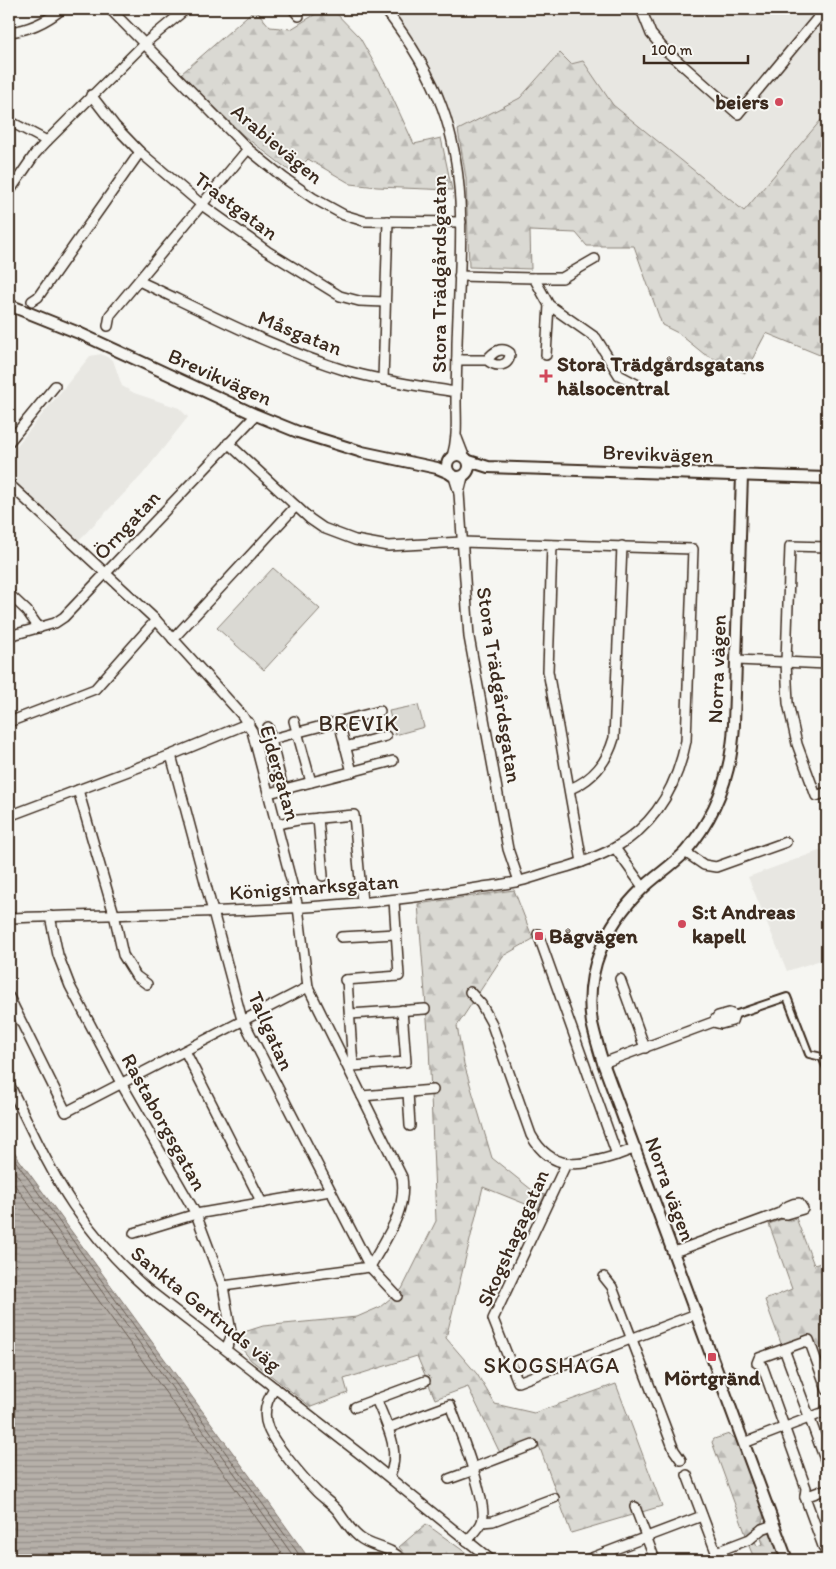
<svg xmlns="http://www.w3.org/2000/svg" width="836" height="1569" font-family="Itim,sans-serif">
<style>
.built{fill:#e8e7e2}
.green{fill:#dad9d3;stroke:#8a8278}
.forest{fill:url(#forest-firs);stroke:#8a8278}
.water{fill:url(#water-rules);stroke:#857a71}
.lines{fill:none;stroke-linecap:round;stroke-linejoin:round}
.shore{stroke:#6c6056;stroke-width:1}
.pedestrian-casing{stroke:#3b2a1e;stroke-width:10}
.minor-casing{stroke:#3b2a1e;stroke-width:12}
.tertiary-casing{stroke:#3b2a1e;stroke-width:14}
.pedestrian{stroke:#f6f6f2;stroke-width:6}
.minor{stroke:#f6f6f2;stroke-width:9}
.tertiary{stroke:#f6f6f2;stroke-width:10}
.poi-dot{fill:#d1495b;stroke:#f6f6f2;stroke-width:2}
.labels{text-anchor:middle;stroke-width:4;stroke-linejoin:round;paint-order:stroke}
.poi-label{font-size:21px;font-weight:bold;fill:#3b2a1e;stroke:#f6f6f2;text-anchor:start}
.street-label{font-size:21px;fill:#3b2a1e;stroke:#f6f6f2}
.neighbourhood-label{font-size:22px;letter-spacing:1px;fill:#3b2a1e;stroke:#f6f6f2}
</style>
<defs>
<pattern id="forest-firs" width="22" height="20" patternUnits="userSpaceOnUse" patternTransform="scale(1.25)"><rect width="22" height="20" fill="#dad9d3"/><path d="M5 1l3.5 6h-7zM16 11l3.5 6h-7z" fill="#bcbab5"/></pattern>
<pattern id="water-rules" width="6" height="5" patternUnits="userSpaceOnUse" patternTransform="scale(1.25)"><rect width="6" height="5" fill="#b6b0a9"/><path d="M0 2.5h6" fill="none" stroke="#958f89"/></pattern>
</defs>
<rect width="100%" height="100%" fill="#f6f6f2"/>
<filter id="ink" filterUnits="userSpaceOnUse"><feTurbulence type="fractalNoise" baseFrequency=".02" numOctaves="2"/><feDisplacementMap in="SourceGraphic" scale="10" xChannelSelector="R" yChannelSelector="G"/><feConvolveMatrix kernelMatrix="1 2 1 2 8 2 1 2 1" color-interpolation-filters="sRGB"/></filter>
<g filter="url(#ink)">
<g class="built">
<polygon points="394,9 827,9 827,112 744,211 613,105 583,61 571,64 560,53 520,98 458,130 424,55"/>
<polygon points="101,354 113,360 122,386 134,393 179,408 188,417 142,475 77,542 9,478 9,455 90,356"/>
<polygon points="827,848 827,958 787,971 748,877"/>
</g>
<g class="green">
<polygon points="273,568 320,609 264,670 217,628"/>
<polygon points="418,705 424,727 395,735 389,711"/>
</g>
<g class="forest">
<polygon points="255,9 270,27 291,29 324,9 332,9 360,38 387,86 414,144 441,138 452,190 377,187 351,184 308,159 294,174 244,136 181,74"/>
<polygon points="560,53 571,64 583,61 613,105 744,211 826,114 827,119 827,358 766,333 745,373 704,354 678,333 662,325 634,246 587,246 576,233 530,231 531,269 469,267 466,178 458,130 520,98"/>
<polygon points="514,890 533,939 503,956 457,1026 464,1064 492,1158 532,1190 545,1195 538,1209 483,1187 446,1338 477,1374 495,1404 534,1413 616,1384 662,1506 571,1533 537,1440 501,1455 468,1387 435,1399 417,1356 344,1379 348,1393 311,1407 251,1360 238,1344 238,1334 263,1326 357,1317 380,1307 402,1289 436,1221 429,1045 418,904"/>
<polygon points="785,1218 790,1220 796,1218 814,1265 821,1263 824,1270 827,1273 827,1384 809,1337 782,1346 765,1300 792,1289 769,1224"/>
<polygon points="729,1434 737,1440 765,1514 762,1522 746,1535 712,1442 714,1439"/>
<polygon points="426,1524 476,1560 410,1560 399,1547"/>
<polygon points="771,1531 781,1560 755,1560 748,1544 755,1541 757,1546 763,1544 760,1535"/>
</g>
<polygon class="water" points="9,1142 18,1158 249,1475 310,1560 9,1560"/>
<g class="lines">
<g class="shore">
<polyline points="9,1152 303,1560"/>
<polyline points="9,1164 240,1481 296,1560"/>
<polyline points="9,1177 287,1560"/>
</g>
<defs>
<polyline id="pedestrian" points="734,1015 787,997 809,1054 822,1057 827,1068"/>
<g id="minor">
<polyline points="110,9 248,149 284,178 313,198 344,215 364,221 461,222"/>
<polyline points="293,9 299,16"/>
<path d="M 385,9 C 408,39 429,71 442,107 C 470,182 459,265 457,344 C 457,363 456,382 456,401 C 456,422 458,436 452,457"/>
<polyline points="641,9 651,34 663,48 738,114 825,9"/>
<path d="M 9,32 C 30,30 46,22 62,9"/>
<polyline points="91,95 115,126 140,152 202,205 267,251 340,296 359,301 385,302"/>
<polyline points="9,121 47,141"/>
<polyline points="9,192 35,154 47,141 144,44 186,9"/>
<polyline points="459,276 534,278 549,305 596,338 619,375 638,385"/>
<polyline points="534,278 562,278 595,259"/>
<path d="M 139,281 C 207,313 275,349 347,371 C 382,381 419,386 456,392"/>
<polyline points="32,301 38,297 140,152"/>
<polyline points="108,326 110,315 248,149"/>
<polyline points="546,355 549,305"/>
<path d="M 457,360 L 487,360 C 496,368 510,367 510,353 C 501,346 493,352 487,360"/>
<polyline points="383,380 388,221"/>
<polyline points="457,438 464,456"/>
<polyline points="9,442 55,386"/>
<polyline points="454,477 459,493"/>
<polyline points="463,477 459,493 469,637 508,849 519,881"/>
<path d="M 9,484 L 156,620 L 242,715 L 252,731 L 298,907 L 308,987 L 402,1177 C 407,1212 386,1238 370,1267"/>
<polyline points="552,545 548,671 582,862"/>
<polyline points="827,547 790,546 786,662 788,703 797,744 816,796 827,792"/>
<polyline points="9,594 27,611 39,628"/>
<polyline points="9,636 55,623 64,617 256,415"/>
<polyline points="173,639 296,506"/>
<polyline points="737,660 827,664"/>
<polyline points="294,721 311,782"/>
<polyline points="9,722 95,689 156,620"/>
<polyline points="339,722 352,772"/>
<polyline points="268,727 283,789"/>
<polyline points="256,743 380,711"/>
<polyline points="345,747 386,736"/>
<polyline points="171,755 241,1016 370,1267 397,1296"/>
<path d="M 570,789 C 594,779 607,762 614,738 L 622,546"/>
<polyline points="78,790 114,914 123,955 136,976 147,984"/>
<polyline points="269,793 393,761"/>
<polyline points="9,816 171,755 249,723"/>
<polyline points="318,818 323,876"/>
<polyline points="277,824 298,820 354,815 362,902"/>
<polyline points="615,848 643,887"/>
<polyline points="685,852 704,865 716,867 786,842"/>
<polyline points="50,916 58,955 70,986 121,1083 196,1214 223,1286 231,1332 231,1337 226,1349"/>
<path d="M 9,918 C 163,912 319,914 471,889 C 487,886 504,885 520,881 C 536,877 551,871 567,867 C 583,862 601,856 616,847 C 656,824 677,785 686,741 L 693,549 L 462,542 L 388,546 L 355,540 L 323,528 L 310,519 L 228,443"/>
<polyline points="341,937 396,934"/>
<polyline points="620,979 645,1048"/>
<polyline points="345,980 399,976 394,900"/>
<polyline points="347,980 353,1066"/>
<path d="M 470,992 L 481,1004 L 491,1022 L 531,1135 C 552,1173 582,1166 617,1155 L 538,934"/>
<polyline points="9,997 66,1112 308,987"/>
<polyline points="350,1014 425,1009"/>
<polyline points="185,1051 262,1203"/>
<polyline points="603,1063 713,1022 721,1024 732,1021 734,1015 729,1013 718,1016 713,1022"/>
<polyline points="349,1069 353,1066 406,1062 402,1010"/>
<path d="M 9,1084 C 29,1124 48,1168 73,1205 C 94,1236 119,1264 146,1288 L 360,1454 L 491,1560"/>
<polyline points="408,1092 410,1126"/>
<polyline points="362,1096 433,1090"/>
<polyline points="617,1155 636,1148"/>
<polyline points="566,1164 493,1319 518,1382 696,1314"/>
<polyline points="134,1233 196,1214 330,1191"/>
<path d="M 674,1252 L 780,1213 L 786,1214 L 803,1209 L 799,1203 C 792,1203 784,1207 780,1213"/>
<polyline points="604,1277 612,1287 674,1450 681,1460"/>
<polyline points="223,1286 370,1267"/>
<polyline points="784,1349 827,1465"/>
<path d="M 275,1388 C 267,1399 262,1413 268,1428 C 274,1444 304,1479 317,1492 C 323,1498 331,1503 337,1510 C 344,1519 350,1530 359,1537 C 372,1548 390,1546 402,1560"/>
<polyline points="827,1390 809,1340 759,1358 757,1363 762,1365 806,1488 805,1497 824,1549 827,1551"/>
<path d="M 376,1399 C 386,1423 402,1452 389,1477"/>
<polyline points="355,1407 425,1381"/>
<path d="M 388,1428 L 450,1405 C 458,1426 489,1504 482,1522 C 479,1529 472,1535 467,1541"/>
<polyline points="744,1443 827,1411"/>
<polyline points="473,1468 533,1445"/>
<polyline points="687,1475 719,1560"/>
<polyline points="449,1479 474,1470"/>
<polyline points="805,1497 827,1489"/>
<polyline points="635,1507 655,1560"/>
<polyline points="482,1522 493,1521 554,1498"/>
<polyline points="716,1552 750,1539 762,1529 773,1525"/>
<polyline points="586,1560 702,1516"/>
</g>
<g id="tertiary">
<polyline points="9,305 79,333 256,415 298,432 362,452 437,468 449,473"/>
<circle cx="458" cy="466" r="11"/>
<polyline points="469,461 488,467 827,478"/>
<path d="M 742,475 L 734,724 C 732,772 717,815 685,852 C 672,866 655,876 642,889 C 606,924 584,972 592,1023 C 595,1036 599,1050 603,1063 L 787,1560"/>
</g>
</defs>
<use href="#pedestrian" class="pedestrian-casing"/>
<use href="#minor" class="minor-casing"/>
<use href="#tertiary" class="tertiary-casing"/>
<use href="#pedestrian" class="pedestrian"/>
<use href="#minor" class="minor"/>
<use href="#tertiary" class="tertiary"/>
</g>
</g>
<g class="poi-dot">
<circle cx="779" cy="102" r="5"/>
<path d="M543.5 368.5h5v5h5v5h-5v5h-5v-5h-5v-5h5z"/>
<circle cx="682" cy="924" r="5"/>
<rect x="534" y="931" width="10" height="10" rx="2.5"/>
<rect x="707" y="1352" width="10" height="10" rx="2.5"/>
</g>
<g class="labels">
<g class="poi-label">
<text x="769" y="109" text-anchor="end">beiers</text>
<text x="557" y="371">Stora Trädgårdsgatans<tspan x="557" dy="24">hälsocentral</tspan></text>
<text x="692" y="919">S:t Andreas<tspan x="692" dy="24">kapell</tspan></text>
<text x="549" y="943">Bågvägen</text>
<text x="712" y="1385" text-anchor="middle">Mörtgränd</text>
</g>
<g class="street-label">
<text transform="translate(277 144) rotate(40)" y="7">Arabievägen</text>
<text transform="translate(236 206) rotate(37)" y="7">Trastgatan</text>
<text transform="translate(439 274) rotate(-90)" y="7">Stora Trädgårdsgatan</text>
<text transform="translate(300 333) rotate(22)" y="7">Måsgatan</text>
<text transform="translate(220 377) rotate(24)" y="7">Brevikvägen</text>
<text transform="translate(658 454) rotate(2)" y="7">Brevikvägen</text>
<text transform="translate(127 525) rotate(-47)" y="7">Örngatan</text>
<text transform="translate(717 669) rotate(-88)" y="7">Norra vägen</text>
<text transform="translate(499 685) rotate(81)" y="7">Stora Trädgårdsgatan</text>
<text transform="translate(280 773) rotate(74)" y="7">Ejdergatan</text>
<text transform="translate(314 887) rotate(-4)" y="7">Königsmarksgatan</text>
<text transform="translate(271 1031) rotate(66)" y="7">Tallgatan</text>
<text transform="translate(164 1122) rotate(61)" y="7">Rastaborgsgatan</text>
<text transform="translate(670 1189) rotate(70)" y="7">Norra vägen</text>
<text transform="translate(513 1238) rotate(-66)" y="7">Skogshagagatan</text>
<text transform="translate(206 1309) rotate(39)" y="7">Sankta Gertruds väg</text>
</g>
<g class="neighbourhood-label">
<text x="359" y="731">BREVIK</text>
<text x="552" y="1373">SKOGSHAGA</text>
</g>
</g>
<rect width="836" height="1569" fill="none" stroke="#f6f6f2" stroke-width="30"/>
<rect x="15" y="15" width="806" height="1539" fill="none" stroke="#3b2a1e" stroke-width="2" filter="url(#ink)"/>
<path d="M644 55v8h104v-8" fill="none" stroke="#3b2a1e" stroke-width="2.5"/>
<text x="651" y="55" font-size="15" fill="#3b2a1e" stroke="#f6f6f2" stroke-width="4" paint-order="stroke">100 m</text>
</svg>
